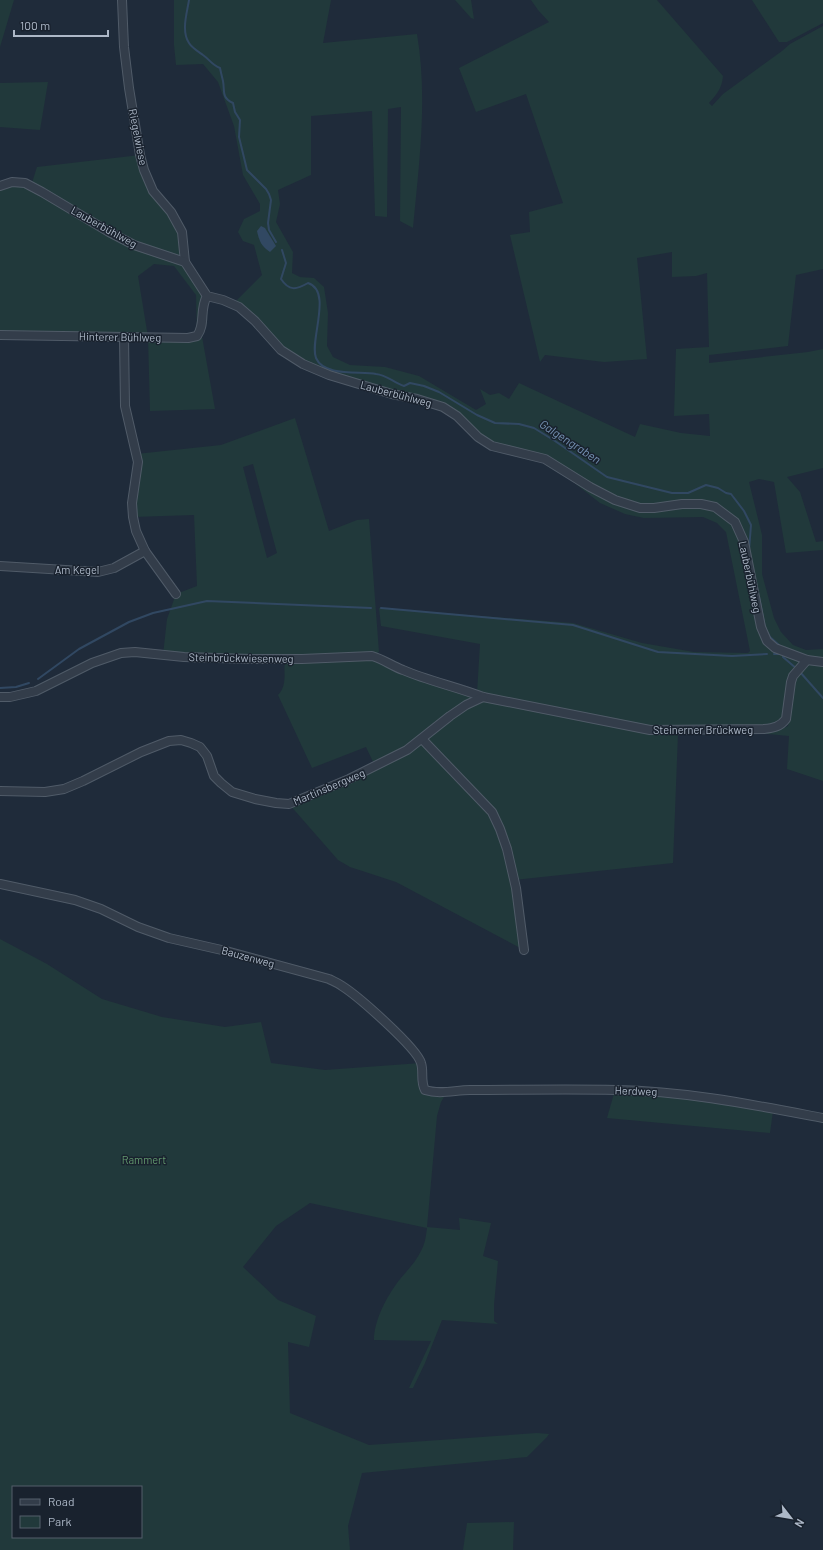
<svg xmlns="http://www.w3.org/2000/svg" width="823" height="1550" font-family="Barlow,sans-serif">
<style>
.green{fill:#21393b;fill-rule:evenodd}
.water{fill:#314862}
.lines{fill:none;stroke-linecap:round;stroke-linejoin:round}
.stream{stroke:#314862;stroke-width:2}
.minor-casing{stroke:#505b68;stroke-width:10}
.minor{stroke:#333d4a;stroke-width:8}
.labels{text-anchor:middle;stroke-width:3;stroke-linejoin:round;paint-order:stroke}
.street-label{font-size:11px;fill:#adb8c7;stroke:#19222e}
.park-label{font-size:11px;fill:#63996e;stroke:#19222e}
.water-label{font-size:12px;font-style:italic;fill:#7490b1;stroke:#19222e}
</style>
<rect width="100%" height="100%" fill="#1f2b3a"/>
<g class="green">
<polygon points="0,0 14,0 0,47"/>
<path d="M 174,0 L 331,0 L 323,43 L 417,34 C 428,98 419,164 413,228 L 400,221 L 401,107 L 388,109 L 387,217 L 375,216 L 372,111 L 311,116 L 311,175 L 278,190 L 280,204 L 276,222 L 293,252 L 292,273 L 300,277 L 314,278 L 324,287 L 328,313 L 327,346 L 333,357 L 350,365 L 385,367 L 419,376 L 476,410 L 486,404 L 480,389 L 490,395 L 499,393 L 509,399 L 519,383 L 635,437 L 640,424 L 681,433 L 710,436 L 709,414 L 674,416 L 676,349 L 709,347 L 707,273 L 696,276 L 672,277 L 672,252 L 637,258 L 647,359 L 604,362 L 545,355 L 540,362 L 510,235 L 530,232 L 529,212 L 563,203 L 526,94 L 476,112 L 459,68 L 549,22 L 538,10 L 531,0 L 657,0 L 723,76 C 722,88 717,94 709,103 L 712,106 L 723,94 L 782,51 L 790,44 L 823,26 L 823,269 L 796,275 L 788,346 L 709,355 L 709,363 L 808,352 L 823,349 L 823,468 L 787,477 L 800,492 L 816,542 L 823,541 L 823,550 L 786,553 L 774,482 L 759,479 L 749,482 L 762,535 L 762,574 L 774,618 L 781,632 L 793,645 L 806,650 L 823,649 L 823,660 L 806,657 L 770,643 L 771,649 L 801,662 L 785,714 L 777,725 L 635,726 L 635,722 L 633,722 L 632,725 L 477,693 L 480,644 L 381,626 L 379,608 L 573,623 L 642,643 L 694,652 L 748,653 L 750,651 L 726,532 L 717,523 L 703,517 L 644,518 L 625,514 L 600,503 L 577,485 L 546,457 L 492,445 L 457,415 L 329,374 L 284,349 L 236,301 L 262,275 L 254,245 L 243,241 L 238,232 L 244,219 L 260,211 L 260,204 L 243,175 L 234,126 L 218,82 L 203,64 L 176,65 L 174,45 Z"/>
<polygon points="455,0 471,0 474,19 471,18"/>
<polygon points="752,0 823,0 823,23 787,42 779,42"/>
<polygon points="48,82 40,130 0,127 0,83"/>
<path d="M 140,155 L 144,170 L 182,232 L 185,262 L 205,291 L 201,331 L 215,409 L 150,411 L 148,337 L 0,335 L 0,186 L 31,186 L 37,167 ZM 154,264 L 174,266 L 196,295 L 197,336 L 148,337 L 138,276 Z"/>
<path d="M 295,418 L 329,531 L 357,520 L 369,519 L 379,652 L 373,655 L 493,702 L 650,734 L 678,734 L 673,863 L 514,880 L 524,950 L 396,882 L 350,867 L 338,860 L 289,804 L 375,766 L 366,747 L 312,768 L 278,695 C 288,685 283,672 285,660 L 163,655 L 167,619 L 176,594 L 197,586 L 194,515 L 133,517 L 136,454 L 221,445 ZM 253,464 L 277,553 L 267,558 L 243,467 Z"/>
<polygon points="817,664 823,665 823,781 787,769 789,736 744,732 779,730 788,726 793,682 808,665"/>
<path d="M 0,939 L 47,964 L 102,999 L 162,1017 L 225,1027 L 261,1022 L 271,1063 L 325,1070 L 421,1063 L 425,1090 L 447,1092 L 441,1102 L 437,1116 L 427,1227 L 460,1230 L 459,1218 L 491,1223 L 483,1256 L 498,1261 L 494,1305 L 494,1321 L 498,1324 L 442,1320 L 425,1363 L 413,1388 L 409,1388 L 431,1341 L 374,1340 C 374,1322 385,1300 395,1286 C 403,1274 415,1264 421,1251 C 425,1244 426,1236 427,1228 L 310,1203 L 276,1226 L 243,1267 L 278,1300 L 316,1316 L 309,1347 L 288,1342 L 290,1413 L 369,1445 L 537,1433 L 549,1434 L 547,1437 L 527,1457 L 362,1473 L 348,1526 L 350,1550 L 0,1550 ZM 13,1487 L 141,1487 L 141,1537 L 13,1537 Z"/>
<polygon points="615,1090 658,1091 773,1111 770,1133 607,1118"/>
<polygon points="514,1522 513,1550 463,1550 467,1523"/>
</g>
<path class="water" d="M 261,226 L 265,228 L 276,246 L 270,252 C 262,247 259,241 257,231 Z"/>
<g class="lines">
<g class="stream">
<path d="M 189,0 C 187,13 181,31 189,43 C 192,48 199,52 203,55 C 210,60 212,65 220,68 C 221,73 222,77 223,81 C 225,92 221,97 233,103 L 235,112 L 240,120 L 239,137 L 247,170 L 266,189 L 269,194 L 271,200 L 268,223 L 269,230 L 276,242"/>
<path d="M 282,250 L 286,263 L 281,279 C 289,291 296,290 308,283 C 333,291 309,341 316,358 C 324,377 360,371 376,374 C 387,375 394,383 404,386 L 410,383 L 424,386 L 439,392 L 477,415 L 495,423 L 519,424 L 534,428 L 555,441 L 607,477 L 672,493 L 688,493 L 706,485 L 718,488 L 726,493 L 731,494 L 744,511 L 751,525 L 749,550"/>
<polyline points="759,597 765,628 770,637 781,647"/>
<polyline points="381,608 573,625 658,652 732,656 767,654"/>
<polyline points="774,654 780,654"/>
<polyline points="783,654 783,657 797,669"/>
<polyline points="800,672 823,698"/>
<polyline points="38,679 79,649 129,622 153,613 207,601 371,608"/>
<polyline points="0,688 16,687 29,683"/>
</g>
<defs>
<g id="minor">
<polyline points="122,0 124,47 129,88 140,155 144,170 153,191 171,212 182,232 185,262"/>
<polyline points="0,186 12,182 25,183 42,192 109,232 134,245 185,262 207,296 223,300 239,307 255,321 281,350 303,364 329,375 392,394 417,399 443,407 457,416 478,437 492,446 545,459 590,487 615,500 640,508 654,508 682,504 701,504 715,507 735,522 744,542 761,627 767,641 775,648 807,660 823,662"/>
<path d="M 0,335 L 188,338 L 197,336 C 206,324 199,310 207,296"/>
<polyline points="124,337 125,406 138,462 132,503 133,517 136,531 145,551"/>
<polyline points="0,566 98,572 114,568 145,551 176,594"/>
<path d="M 0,697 L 10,697 L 36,691 L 92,663 L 121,653 L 135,652 L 184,657 L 251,659 L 302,659 L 372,656 C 383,659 392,666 403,670 C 429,681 457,687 483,697 L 650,730 L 764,729 C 773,728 780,727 786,719 L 791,682 L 793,676 L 807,660"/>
<polyline points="422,739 492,812 500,829 507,849 516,888 524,950"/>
<polyline points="0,791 45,792 64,789 83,781 141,752 169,741 181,740 191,743 200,747 207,756 214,776 221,783 232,792 255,799 276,803 289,804 349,779 407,750 450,716 466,705 483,697"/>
<path d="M 0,884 L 75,900 L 101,909 L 138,927 L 169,938 L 226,951 L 329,979 C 333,981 338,983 342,986 C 358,996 417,1048 421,1063 C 424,1072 420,1081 425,1090 C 440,1095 455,1090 470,1090 C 519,1090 567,1089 616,1090 C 686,1091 754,1105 823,1118"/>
</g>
</defs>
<use href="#minor" class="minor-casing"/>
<use href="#minor" class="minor"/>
</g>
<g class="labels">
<g class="street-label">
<text transform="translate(138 137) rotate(79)" y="4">Riegelwiese</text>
<text transform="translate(104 227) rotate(29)" y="4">Lauberbühlweg</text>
<text transform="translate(120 337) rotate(1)" y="4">Hinterer Bühlweg</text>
<text transform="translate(396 394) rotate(15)" y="4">Lauberbühlweg</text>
<text x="77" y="574">Am Kegel</text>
<text transform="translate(750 577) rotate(78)" y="4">Lauberbühlweg</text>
<text transform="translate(241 658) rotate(1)" y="4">Steinbrückwiesenweg</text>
<text x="703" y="734">Steinerner Brückweg</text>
<text transform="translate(329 787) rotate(-23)" y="4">Martinsbergweg</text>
<text transform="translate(248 957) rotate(15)" y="4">Bauzenweg</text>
<text transform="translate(636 1091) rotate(2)" y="4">Herdweg</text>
</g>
<g class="park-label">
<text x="144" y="1164">Rammert</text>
</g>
<g class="water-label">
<text transform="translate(570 442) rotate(33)" y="4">Galgengraben</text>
</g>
</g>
<rect x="12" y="1486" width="130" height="52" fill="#19222e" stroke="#545e6b"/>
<rect x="20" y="1499" width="20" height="6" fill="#333d4a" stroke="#545e6b"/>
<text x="48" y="1506" font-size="12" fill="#adb8c7">Road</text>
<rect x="20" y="1516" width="20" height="12" fill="#21393b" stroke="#545e6b"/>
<text x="48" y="1526" font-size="12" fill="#adb8c7">Park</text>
<g transform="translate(791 1518) rotate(121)" stroke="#19222e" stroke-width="3" paint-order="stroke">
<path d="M0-3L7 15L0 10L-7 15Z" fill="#adb8c7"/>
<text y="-6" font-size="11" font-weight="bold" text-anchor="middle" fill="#adb8c7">N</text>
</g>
<path d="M14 30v6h94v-6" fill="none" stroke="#adb8c7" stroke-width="2"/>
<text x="20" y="30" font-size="12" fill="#adb8c7" stroke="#19222e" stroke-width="3" paint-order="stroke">100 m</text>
</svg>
